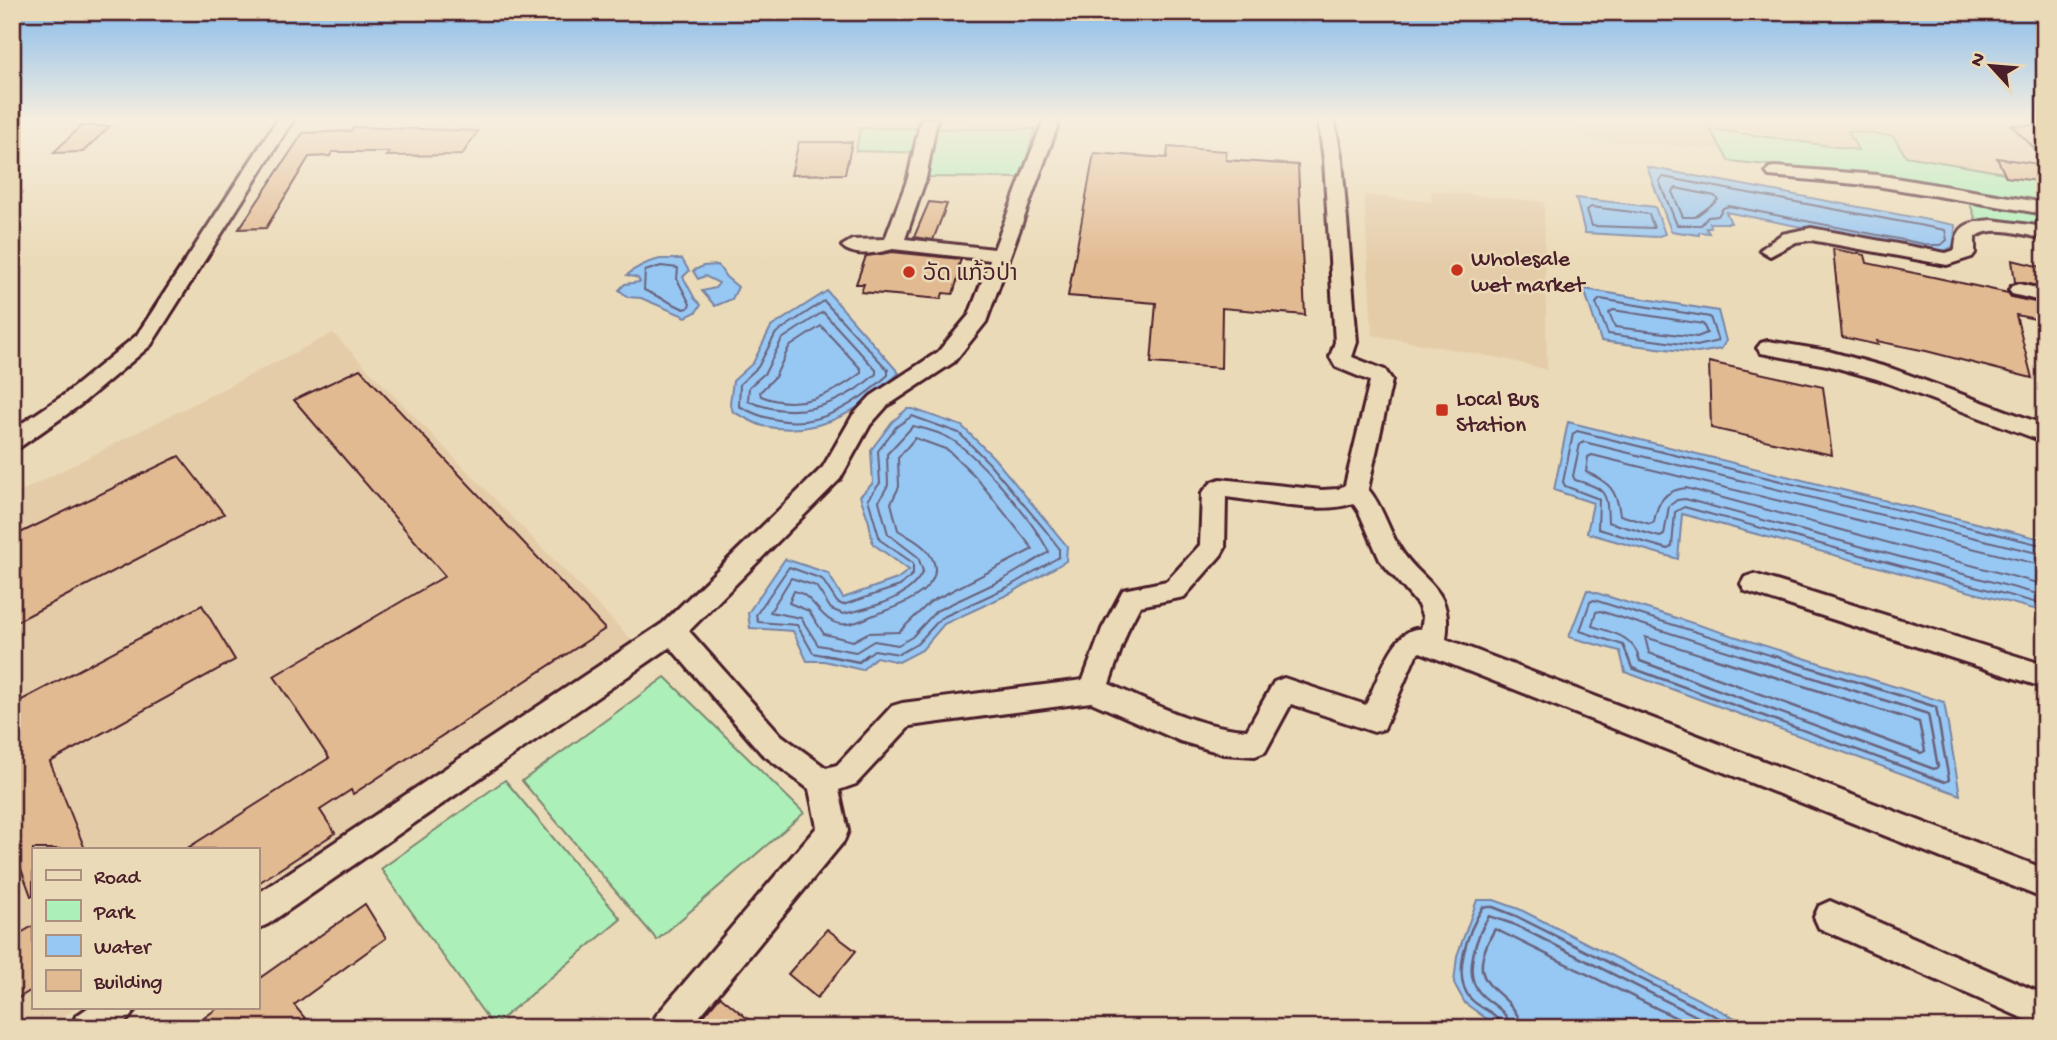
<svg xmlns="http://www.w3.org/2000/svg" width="2057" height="1040" font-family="'Gochi Hand','Noto Sans Lao',sans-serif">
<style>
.built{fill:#e5cca9}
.green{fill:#adefb8;stroke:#7c8772;stroke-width:2}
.water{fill:#97c7f3;stroke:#7884a3;stroke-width:2}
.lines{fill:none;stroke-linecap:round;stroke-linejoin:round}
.shore-far1{stroke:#69627b;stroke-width:2}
.shore{stroke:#69627b;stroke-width:2.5}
.building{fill:#e2ba92;stroke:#4a1f2b;stroke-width:2}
.minor-casing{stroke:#4a1f2b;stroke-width:6}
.minor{fill:#ebdab7;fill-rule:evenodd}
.poi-dot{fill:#c8321e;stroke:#ebdab7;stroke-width:2.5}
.labels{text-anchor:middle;stroke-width:5;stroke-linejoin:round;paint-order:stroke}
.poi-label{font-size:23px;fill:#4a1f2b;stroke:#ebdab7;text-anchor:start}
</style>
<rect width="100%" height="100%" fill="#ebdab7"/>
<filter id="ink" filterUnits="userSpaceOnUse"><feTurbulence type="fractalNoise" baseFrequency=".0143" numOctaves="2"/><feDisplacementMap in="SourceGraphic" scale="14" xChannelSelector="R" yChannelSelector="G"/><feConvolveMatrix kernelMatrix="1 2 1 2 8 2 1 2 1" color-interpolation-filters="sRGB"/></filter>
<g filter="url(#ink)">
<g class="built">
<polygon points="1574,119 2045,119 2045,180 1906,156 1849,132 1859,150 1711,130 1721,149 1587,140"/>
<polygon points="1432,191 1544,202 1547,370 1505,359 1372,335 1364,195 1431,202"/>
<polygon points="333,333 634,642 257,889 257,849 33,849 33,1007 78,1007 46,1028 12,1028 12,496"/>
</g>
<g class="green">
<polygon points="860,128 1035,129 1021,178 924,177 932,153 856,151"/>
<polygon points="1710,129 1858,150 1848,131 1893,136 1906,156 2045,180 2045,205 1845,173 1729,161"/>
<polygon points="1969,201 2045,214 2045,232 1976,220"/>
<polygon points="665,677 804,813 657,940 522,781"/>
<polygon points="505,780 621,919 493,1026 381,869"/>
</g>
<g class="water">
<polygon points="1647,167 1955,225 1954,246 1943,252 1929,252 1726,212 1731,223 1710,223 1711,228 1706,228 1709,233 1699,232 1699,235 1671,231"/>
<polygon points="1576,198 1655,207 1665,234 1656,237 1585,233"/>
<path d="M 660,259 L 682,259 L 689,271 L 683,277 L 695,299 L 701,305 L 696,312 L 686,317 L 641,298 L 628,297 L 619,290 L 625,284 L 640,282 L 638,278 L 627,275 C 637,266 647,262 660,259 Z"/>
<polygon points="718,265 726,277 738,287 732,299 715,306 702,291 715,288 719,283 705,276 698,279 693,271 703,266"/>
<polygon points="1584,289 1718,311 1726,341 1721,349 1698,353 1601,341"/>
<path d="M 827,291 L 899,373 C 863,410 817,438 763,426 C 753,423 743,416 733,412 L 730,403 L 733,381 L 753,363 L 771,327 Z"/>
<polygon points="907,409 913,409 962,426 994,458 1067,546 1066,561 1011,593 944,624 922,650 899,662 876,657 862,670 824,661 807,661 793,631 750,628 748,613 785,559 828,573 843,598 897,579 909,570 873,544 869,522 860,496 873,483 871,450 892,422"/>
<polygon points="1568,422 2045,540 2045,612 1682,514 1678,559 1587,533 1593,503 1554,490"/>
<polygon points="1587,590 1944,702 1960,795 1625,672 1620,651 1569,637"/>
<polygon points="1477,900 1494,900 1519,909 1755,1028 1499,1028 1465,1003 1454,983 1457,956"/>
</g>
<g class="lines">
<g class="shore-far1">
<polygon points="1663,177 1945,230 1947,240 1941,245 1929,245 1729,206 1723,208 1718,216 1708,217 1701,225 1677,225 1659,181"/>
<polygon points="1676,188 1715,196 1718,200 1695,217 1683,217 1672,192"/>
<polygon points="1591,207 1649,214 1654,228 1592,226 1587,210"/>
<polygon points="661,266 678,268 677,279 690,304 688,308 684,309 644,290 645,271"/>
<polygon points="1600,299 1710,317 1718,341 1697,346 1608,334 1596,303"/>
<path d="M 824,301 L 888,370 L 888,375 C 842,417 797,438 739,406 L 740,384 L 758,367 L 776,333 Z"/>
<polygon points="1613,310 1703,324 1707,333 1697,337 1615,327 1609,313"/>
<path d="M 823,312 L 876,370 L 876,374 C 838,407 796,421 748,401 L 749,387 L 765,373 L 782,339 Z"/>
<path d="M 821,326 L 861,369 L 861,373 C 831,396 798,411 761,396 L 760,392 L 775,377 L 789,347 Z"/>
<path d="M 913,426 C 927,429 942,433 954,441 C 984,462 1032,520 1049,552 L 1004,579 L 936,611 L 912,637 L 898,645 L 874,641 L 856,652 L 818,645 L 801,618 L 770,612 L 791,578 L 816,586 L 831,609 L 843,614 C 871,608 910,599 923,571 L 918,557 L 888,534 L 879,501 L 888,485 L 887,454 Z"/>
<path d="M 915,438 L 948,450 L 975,476 L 1033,549 L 930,602 L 899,632 L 868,633 L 853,641 L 824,634 L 809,611 L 789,603 L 794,591 C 815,595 819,621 841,624 C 854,626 869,616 882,612 C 905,604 953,584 928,552 C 921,542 908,537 898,530 L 891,503 L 899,487 L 898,458 Z"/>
<polyline points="2045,546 1577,431 1573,434 1563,482 1565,486 1599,499 1598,529 1668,549 1672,546 1675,512 1684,507 2045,605"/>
<path d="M 2045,555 L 1584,442 L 1580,444 L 1573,476 L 1575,480 C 1606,489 1607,491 1608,522 L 1660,537 L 1664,535 L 1669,506 L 1677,500 L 1685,499 L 2045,596"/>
<path d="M 2045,566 L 1592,455 L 1588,457 L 1586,472 C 1609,482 1617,490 1620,515 L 1650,524 L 1654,522 C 1657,502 1665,490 1686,488 L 2045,585"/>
<polyline points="833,657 813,653 797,625 758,622 756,615 789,567 822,579 837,602 843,605 900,586 913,574 913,563 880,540 868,499 880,483 878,451 896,427 912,416 959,433 989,463 1046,531 1059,548 1059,557 1008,587 941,618 917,644 899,654 874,650 865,657"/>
<polyline points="1628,657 1623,645 1580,631 1590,602 1594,600 1776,657"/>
<path d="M 1639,657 C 1631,635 1613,633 1592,626 L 1596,612 L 1600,611 L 1746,657"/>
<polyline points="1660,657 1649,653 1645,637 1709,657"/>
</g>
<g class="shore">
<polyline points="824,655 859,662 867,655"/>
<polyline points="1627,655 1632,668 1945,782 1949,780 1936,707 1771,655"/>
<polyline points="1638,655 1640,661 1934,769 1938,767 1928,714 1741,655"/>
<polyline points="1655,655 1921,753 1925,751 1919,722 1704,655"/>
<path d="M 1502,1028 C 1498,1011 1482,1011 1471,999 C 1450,976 1469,929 1483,907 L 1493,907 L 1516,916 L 1739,1028"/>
<path d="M 1511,1028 C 1506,1008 1492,1006 1480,993 C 1462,974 1477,935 1489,916 L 1513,924 L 1720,1028"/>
<path d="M 1522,1028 C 1512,983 1457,994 1495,929 L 1697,1028"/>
</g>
</g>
<g class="building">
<polygon points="2011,125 2045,126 2045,159"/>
<polygon points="81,126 110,126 83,152 53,153"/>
<polygon points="354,127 478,131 462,155 386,156 390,152 332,152 330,156 309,157 266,228 239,229 303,133 351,131"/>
<polygon points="799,142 852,142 845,174 791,175"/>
<polygon points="1168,147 1226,151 1226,160 1298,165 1305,315 1222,308 1221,368 1151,363 1156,303 1068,296 1094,153 1167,158"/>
<polygon points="1997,158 2045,165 2045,182 2006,177"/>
<polygon points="929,202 947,204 933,240 914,237"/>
<polygon points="1833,249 1865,255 1867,263 2008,293 2011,297 2045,304 2045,321 2016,315 2032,378 1926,351 1877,341 1878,345 1842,337"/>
<polygon points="892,252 961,259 958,268 961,268 953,294 943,293 941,299 861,292 864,284 856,284 866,256"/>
<polygon points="2012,260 2045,268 2045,287 2015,282"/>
<polygon points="1709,362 1823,387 1832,455 1711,428"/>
<polygon points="360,369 605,629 353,794 351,790 320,810 335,833 257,884 257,849 186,849 329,758 274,676 445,576 294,400"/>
<polygon points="179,456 224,514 12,624 12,537"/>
<polygon points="202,605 235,660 50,762 85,849 33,849 33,896 31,896 12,844 12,705"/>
<polygon points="365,904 386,938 294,1005 313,1028 190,1028 219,1007 257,1007 257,980"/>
<polygon points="33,926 33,989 12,1002 12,938"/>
<polygon points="827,929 856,951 817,998 788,974"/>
<polygon points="720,996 759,1028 694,1028"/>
</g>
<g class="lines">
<defs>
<g id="minor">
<polygon points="278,119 294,119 151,345 80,405 20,447 12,449 12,430 64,395 137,335"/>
<path d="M 921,119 L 937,119 L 926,178 L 905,239 L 994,249 L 1044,119 L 1060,119 L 986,322 L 954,362 L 887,406 L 870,425 L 840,479 L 689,631 L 781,735 L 826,768 L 837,765 L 892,706 L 902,703 L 1083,680 L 1102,629 L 1123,590 L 1167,581 L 1200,545 L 1202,493 L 1212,482 L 1220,479 L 1322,490 L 1338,489 L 1345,485 L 1370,381 L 1336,367 L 1330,357 L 1335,342 L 1324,160 L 1318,119 L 1334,119 L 1342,160 L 1357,342 L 1352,357 L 1385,370 L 1392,380 L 1368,489 C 1383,507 1387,527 1399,547 C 1421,584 1454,585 1446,639 L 2045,869 L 2045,899 L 1420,652 L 1416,655 L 1384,729 L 1374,732 L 1291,704 L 1265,752 L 1255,756 L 1224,754 L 1180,741 L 1091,702 L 910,726 L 856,784 L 839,790 L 848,831 L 844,841 L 690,1028 L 651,1028 L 656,1016 L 817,827 L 809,789 L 761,753 L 670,647 L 268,924 L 257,929 L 257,894 L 663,623 L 823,467 L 853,415 L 871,396 L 938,352 L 969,315 L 990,260 L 893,249 C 879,253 853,258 842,246 L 852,240 L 885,239 L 908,178 ZM 1226,497 C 1258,501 1324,515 1353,503 L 1359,512 L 1380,560 L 1418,605 L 1423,618 L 1421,629 C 1394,625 1376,685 1366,705 L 1284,678 L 1274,682 L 1247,730 C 1197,727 1154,704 1109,684 L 1128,629 L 1140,606 L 1184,597 L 1221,555 L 1225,548 Z"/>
<polygon points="1775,167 1877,175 2045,203 2045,214 1877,186 1769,176 1766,172 1769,168"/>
<path d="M 1992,220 L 2045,227 L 2045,239 C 2024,235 1994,224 1975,237 L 1975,253 L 1972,257 L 1947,265 L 1811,240 L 1796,242 L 1770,256 L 1760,250 L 1782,234 L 1811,228 L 1946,253 L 1955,250 C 1956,224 1969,222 1992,220 Z"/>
<polygon points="2019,284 2045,290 2045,302 2012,294 2009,290 2012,286"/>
<polygon points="1768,341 1828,351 1893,369 2045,425 2045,442 1877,379 1827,365 1761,353 1757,348 1761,343"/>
<polygon points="1754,574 2045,665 2045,688 1745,591 1741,584 1745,577"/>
<polygon points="1830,901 2045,995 2045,1028 1819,928 1814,917 1819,906"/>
<path d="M 89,1007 L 136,1007 C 124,1035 97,1028 71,1028 L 76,1016 Z"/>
</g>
</defs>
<use href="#minor" class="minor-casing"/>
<use href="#minor" class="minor"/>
</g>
</g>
<linearGradient id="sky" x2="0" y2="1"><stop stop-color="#87bcec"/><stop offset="0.45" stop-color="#f6eedf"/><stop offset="1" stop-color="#f6eedf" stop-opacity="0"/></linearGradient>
<rect width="2057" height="264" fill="url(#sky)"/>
<g class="poi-dot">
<circle cx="1457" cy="270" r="7"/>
<circle cx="909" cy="272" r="7"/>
<rect x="1435" y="403" width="14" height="14" rx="3.5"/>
</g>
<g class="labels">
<g class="poi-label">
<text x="1471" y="265">Wholesale<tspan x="1471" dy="26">wet market</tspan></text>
<text x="923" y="280">ວັດ ແກ້ວປ່າ</text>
<text x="1456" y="405">Local Bus<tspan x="1456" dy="26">Station</tspan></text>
</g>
</g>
<rect width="2057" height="1040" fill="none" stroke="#ebdab7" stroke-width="42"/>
<rect x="21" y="21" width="2015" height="998" fill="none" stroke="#4a1f2b" stroke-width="2.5" filter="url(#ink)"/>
<rect x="32" y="848" width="228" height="161" fill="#ebdab7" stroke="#ab8f7f" stroke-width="2"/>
<rect x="46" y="870" width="35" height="10" fill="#ebdab7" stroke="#ab8f7f" stroke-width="2"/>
<text x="94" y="883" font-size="21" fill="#4a1f2b">Road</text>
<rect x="46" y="900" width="35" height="21" fill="#adefb8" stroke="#ab8f7f" stroke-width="2"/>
<text x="94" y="918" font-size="21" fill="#4a1f2b">Park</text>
<rect x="46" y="935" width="35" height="21" fill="#97c7f3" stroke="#ab8f7f" stroke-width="2"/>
<text x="94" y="953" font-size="21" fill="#4a1f2b">Water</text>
<rect x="46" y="970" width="35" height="21" fill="#e2ba92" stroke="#ab8f7f" stroke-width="2"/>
<text x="94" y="988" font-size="21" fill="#4a1f2b">Building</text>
<g transform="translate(1991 66) rotate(296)" stroke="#ebdab7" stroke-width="5" paint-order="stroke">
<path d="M0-5L12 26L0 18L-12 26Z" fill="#4a1f2b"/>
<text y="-10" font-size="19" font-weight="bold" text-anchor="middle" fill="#4a1f2b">N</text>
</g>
</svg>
